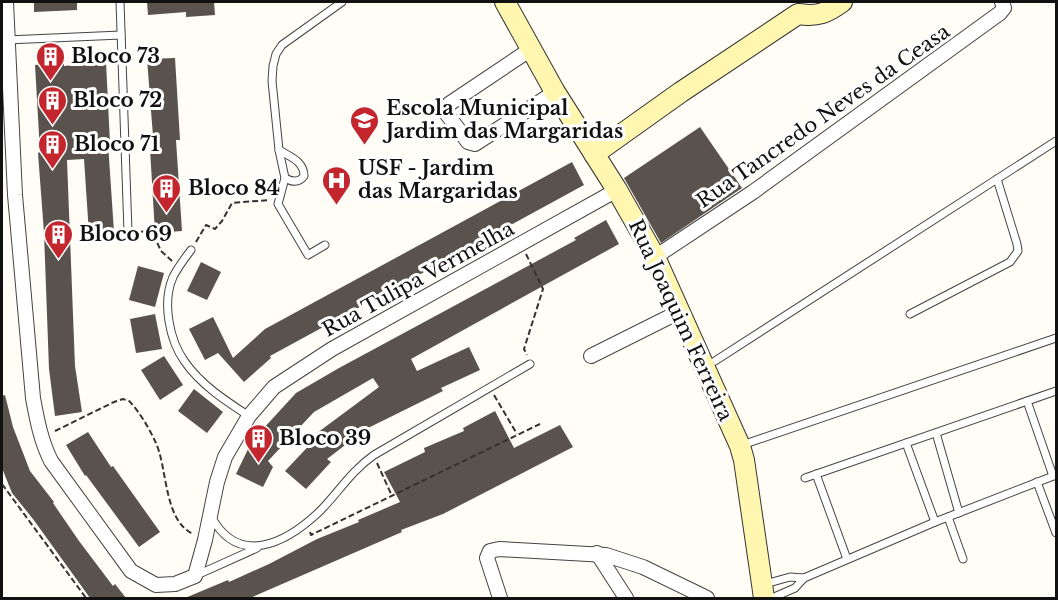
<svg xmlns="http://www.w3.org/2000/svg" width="1058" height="600" font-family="'Libre Baskerville',serif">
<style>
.building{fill:#5a524d}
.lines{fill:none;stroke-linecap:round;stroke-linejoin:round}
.lane-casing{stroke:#444;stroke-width:9}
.street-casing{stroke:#444;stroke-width:16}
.secondary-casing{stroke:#333;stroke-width:22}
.path{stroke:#333;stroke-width:2;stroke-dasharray:6 3;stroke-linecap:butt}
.lane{stroke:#fff;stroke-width:7}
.street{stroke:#fff;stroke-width:14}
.secondary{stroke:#fff6b0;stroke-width:20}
.labels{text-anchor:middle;stroke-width:6;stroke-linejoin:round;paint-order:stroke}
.poi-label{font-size:20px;font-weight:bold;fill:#111;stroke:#fff;text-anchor:start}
.street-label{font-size:20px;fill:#111;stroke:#fff}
</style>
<rect width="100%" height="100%" fill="#fffdf5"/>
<g class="building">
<polygon points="34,2 77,2 77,10 34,12"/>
<polygon points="147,2 214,2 215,15 186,17 186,12 148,15"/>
<polygon points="175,58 180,140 176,140 182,231 155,233 150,149 154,149 147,59"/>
<polygon points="64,62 64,66 106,62 110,143 108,143 114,232 89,234 84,159 67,160 75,366 82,412 55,416 49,369 44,233 38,153 40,152 35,65"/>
<polygon points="700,127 742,188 661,243 624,178"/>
<polygon points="572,162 584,185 270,356 271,358 244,382 218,353 205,360 189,329 213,317 233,358 265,329"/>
<polygon points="606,220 619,244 411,359 417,371 469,347 480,370 441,388 443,391 366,429 327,459 331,462 306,489 285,471 319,435 317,433 379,387 373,378 314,412 268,461 273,467 263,487 236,474 252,441 296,393 339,368 576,240 574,238"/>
<polygon points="201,262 221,272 207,300 187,291"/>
<polygon points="138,266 164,273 155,307 129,300"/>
<polygon points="155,314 162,349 136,353 130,319"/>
<polygon points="164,356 183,385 160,400 141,370"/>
<polygon points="194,389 223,412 207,433 178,411"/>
<polygon points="5,395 13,427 30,471 54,502 53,503 79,541 113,586 115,584 126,598 90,598 33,519 12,493 2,468 2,396"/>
<polygon points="495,411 514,448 560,425 573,447 443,514 401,530 402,532 250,598 185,598 228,580 229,582 269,564 317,539 359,522 358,520 400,502 384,472 425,452 424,448 464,431 463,428"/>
<polygon points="88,432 111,467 113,466 160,532 139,547 86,475 85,476 66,445"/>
</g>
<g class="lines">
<defs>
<g id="lane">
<polyline points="120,2 128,232"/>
<polyline points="7,40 121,35"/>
<path d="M 279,150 C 290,157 304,161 304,176 C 299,183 292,182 285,178"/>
<polyline points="325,245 308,255 278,204 285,178 279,150 272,81 273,66 276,54 282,45 342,2"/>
<path d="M 191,250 C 185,258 178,267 173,277 C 162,302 169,340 185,362 C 201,385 226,401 249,416"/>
<polyline points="910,314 1010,262 1018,251 1017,244 997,179"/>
<polyline points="715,361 1056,141"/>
<polyline points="1027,401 1053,476"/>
<polyline points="936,433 959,513"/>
<polyline points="906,443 935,522"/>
<polyline points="742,445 1056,338"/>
<polyline points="816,474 847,559"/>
<polyline points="805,478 1056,391"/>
<polyline points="1037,482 1056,533"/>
<path d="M 211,516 C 238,567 285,544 319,512 C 338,493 351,471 374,455 L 530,364"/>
<polyline points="948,517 963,559"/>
<polyline points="197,575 257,548"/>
<polyline points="765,584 790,577 804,578 935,522 1056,475"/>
<polyline points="772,598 795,588 804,578"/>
</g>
<g id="street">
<path d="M 6,2 L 15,195 L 33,398 C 37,420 41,441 51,461 L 131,571 L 156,585 L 175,584 L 195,576 L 205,540 L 217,482 L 225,457 L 249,416 L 274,387 L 332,349 L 617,190"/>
<polyline points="531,49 449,104 445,109 446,113 468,142 475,144 555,92"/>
<polyline points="655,257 753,192 1000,13 1004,8 1002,2"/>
<polyline points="591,356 679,312"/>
<polyline points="597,553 626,598"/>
<polyline points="500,598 487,558 490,551 499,549 606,555 643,567 707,598"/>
</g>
<g id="secondary">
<polyline points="505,2 555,92 617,190 655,257 740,446 744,460 764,598"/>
<path d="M 594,154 L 681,92 L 798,14 C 818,17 827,13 842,2"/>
</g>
</defs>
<use href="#lane" class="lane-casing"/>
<use href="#street" class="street-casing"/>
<use href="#secondary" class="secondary-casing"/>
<g class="path">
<polyline points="138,232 152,231 161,251 172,261"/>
<polyline points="196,242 206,225 215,229 222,221 232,203 269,200"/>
<polyline points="526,254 543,289 524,349 527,355"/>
<polyline points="494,395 517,434"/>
<path d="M 55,431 L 114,402 L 123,399 L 129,401 C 139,411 149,428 155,441 C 168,467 163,520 193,534"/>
<polyline points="377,463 392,496"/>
<polyline points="2,484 86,598"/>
<polyline points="310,532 311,535 540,424"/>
</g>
<use href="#lane" class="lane"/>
<use href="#street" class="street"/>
<use href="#secondary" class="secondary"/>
</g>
<defs>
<symbol id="building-pin" viewBox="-11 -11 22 30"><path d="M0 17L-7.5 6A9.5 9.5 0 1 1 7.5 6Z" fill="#c4262e" stroke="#fff"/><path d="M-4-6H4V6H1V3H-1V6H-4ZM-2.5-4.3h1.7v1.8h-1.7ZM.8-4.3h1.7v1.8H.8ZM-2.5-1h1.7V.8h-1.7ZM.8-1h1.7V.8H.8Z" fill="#fff"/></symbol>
<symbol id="school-pin" viewBox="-11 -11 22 30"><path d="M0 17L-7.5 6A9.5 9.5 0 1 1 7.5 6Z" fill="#c4262e" stroke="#fff"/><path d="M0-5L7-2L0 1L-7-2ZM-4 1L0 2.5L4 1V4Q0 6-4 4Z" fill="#fff"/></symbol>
<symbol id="hospital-pin" viewBox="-11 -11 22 30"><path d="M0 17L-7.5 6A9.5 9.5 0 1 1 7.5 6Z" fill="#c4262e" stroke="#fff"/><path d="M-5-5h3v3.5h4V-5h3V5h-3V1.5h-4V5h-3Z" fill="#fff"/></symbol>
</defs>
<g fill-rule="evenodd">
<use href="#building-pin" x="34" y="40" width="33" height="45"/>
<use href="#building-pin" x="36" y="84" width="33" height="45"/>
<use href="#school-pin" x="348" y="104" width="33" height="45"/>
<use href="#building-pin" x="36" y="128" width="33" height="45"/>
<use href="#hospital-pin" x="320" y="164" width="33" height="45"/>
<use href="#building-pin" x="150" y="172" width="33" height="45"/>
<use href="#building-pin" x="42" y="218" width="33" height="45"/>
<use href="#building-pin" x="242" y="422" width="33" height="45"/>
</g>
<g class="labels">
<g class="poi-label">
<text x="71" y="63">Bloco 73</text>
<text x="73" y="107">Bloco 72</text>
<text x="386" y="115">Escola Municipal<tspan x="386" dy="23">Jardim das Margaridas</tspan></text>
<text x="74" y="151">Bloco 71</text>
<text x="358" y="175">USF - Jardim<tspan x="358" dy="23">das Margaridas</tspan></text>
<text x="188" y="195">Bloco 84</text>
<text x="79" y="241">Bloco 69</text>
<text x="279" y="445">Bloco 39</text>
</g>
<g class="street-label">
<text transform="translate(823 116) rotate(-35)" y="7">Rua Tancredo Neves da Ceasa</text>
<text transform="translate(418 279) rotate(-29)" y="7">Rua Tulipa Vermelha</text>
<text transform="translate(681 320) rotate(65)" y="7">Rua Joaquim Ferreira</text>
</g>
</g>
<rect width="1058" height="600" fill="none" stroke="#111111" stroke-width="6"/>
</svg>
